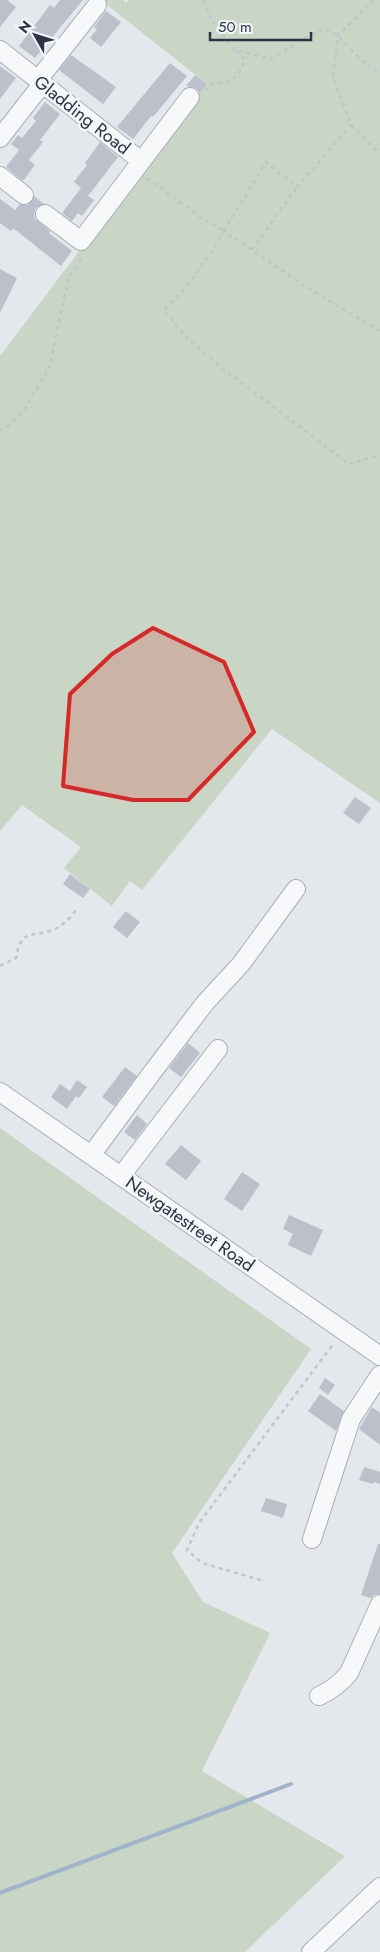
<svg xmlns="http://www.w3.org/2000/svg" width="380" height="1952" font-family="Jost,sans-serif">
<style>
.green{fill:#c9d6c5}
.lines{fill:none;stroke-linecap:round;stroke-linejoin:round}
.stream{stroke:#9fb4cc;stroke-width:4}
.building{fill:#bbc0ca}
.minor-casing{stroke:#a9aeb7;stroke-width:20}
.path{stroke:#c2c5cb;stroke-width:2.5;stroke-dasharray:4 4;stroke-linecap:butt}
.minor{stroke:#f7f8fa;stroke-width:18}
.marked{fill:#d62828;fill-opacity:0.2;stroke:#d62828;stroke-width:4;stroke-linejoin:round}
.labels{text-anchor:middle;stroke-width:5;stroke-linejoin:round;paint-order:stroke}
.street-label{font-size:18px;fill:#2b3445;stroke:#f4f6f9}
</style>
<rect width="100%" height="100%" fill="#e4e7ec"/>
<g class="green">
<polygon points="101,0 123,0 126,3 129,0 380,0 380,803 272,729 142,890 130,881 112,906 64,868 81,847 22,805 0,831 0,356 144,165 207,84"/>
<polygon points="0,1128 311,1349 172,1553 203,1602 270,1633 202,1771 345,1856 245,1952 0,1952"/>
</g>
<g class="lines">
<polyline class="stream" points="0,1893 291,1784"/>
</g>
<g class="building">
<polygon points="0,0 7,0 16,7 0,27"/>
<polygon points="60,0 83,0 35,58 19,46 50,5 54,8"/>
<polygon points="106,11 121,22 101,47 90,38 97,29 94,27"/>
<polygon points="71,55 116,87 103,104 59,70"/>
<polygon points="170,63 187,76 153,117 151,116 133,139 117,127"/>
<polygon points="0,66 16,78 0,99"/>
<polygon points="195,75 207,84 200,93 196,88 186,86"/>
<polygon points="45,102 60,114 40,140 43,142 29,160 35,165 23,181 6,167 19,150 11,144 18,135 22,138 36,121 33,118"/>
<polygon points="100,142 118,157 88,196 94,200 82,216 78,213 72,221 62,213 81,188 74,182 87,165 85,163"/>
<polygon points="34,196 44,204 36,208 34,213 35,219 50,231 49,233 72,251 61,266 13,228 11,231 0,223 0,199 15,210 20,204 28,205"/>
<polygon points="0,269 17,278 0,313"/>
<polygon points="355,797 371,808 359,824 343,813"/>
<polygon points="70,874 90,889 83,898 63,884"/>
<polygon points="126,911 140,922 127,938 113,927"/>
<polygon points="188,1043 200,1053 181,1077 169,1068"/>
<polygon points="125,1067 137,1076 114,1106 102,1097"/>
<polygon points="77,1080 87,1087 79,1098 76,1096 67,1109 51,1097 60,1084 70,1091"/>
<polygon points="137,1115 147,1124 135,1140 124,1132"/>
<polygon points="181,1145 201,1161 186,1180 165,1164"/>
<polygon points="242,1172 260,1184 242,1211 224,1199"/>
<polygon points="289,1215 323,1230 311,1256 288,1245 293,1234 283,1229"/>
<polygon points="325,1378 335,1385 328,1395 319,1388"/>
<polygon points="320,1394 344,1411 336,1431 308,1411"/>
<polygon points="372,1407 380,1413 380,1445 359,1429"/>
<polygon points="364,1467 380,1472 380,1484 374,1482 373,1484 359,1480"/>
<polygon points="266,1498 287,1504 283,1518 261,1511"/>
<polygon points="378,1544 380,1544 380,1594 374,1595 371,1598 361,1595"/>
</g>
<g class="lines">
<defs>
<g id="minor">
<polyline points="0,50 141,161"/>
<polyline points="38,80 97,5"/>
<polyline points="0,138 43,83"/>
<polyline points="0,176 24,195"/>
<polyline points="45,214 81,241 190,97"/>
<polyline points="0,1092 380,1356"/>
<polyline points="92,1154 151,1074 205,1003 241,964 296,889"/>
<polyline points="121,1176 218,1049"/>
<polyline points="312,1539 351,1419 380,1375"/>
<path d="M 319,1696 C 332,1690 340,1684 349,1673 L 380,1604"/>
<polyline points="311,1952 380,1887"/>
</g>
</defs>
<use href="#minor" class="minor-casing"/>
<g class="path">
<polyline points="203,0 211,19 233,49 271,59 306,37 324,29 338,35 360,59 380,74"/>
<polyline points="374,0 338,35 333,77 351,125 380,154"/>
<path d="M 205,91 L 212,83 C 234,83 237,79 245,59 L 234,50"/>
<polyline points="147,178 200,217 225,231"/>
<polyline points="224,231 266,162 297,187 351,125"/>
<polyline points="252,250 297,187"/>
<path d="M 380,331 L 306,287 L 224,231 C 207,260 189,287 163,310 L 188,339 L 222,368 L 349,464 L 380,455"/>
<polyline points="0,431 9,425 25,409 49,368 69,277 82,257"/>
<path d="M 0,966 L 16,958 C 21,927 33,938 53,930 C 63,926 71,917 77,909"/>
<polyline points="261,1580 202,1563 187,1550 199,1523 334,1343"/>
</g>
<use href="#minor" class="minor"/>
</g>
<path class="marked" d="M 153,628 L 224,662 L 254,732 L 188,800 L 133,800 L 63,786 L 70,694 L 112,654 Z"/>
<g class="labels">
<g class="street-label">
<text transform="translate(82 115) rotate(38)" y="6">Gladding Road</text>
<text transform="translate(190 1224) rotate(35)" y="6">Newgatestreet Road</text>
</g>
</g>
<g transform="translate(35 35) rotate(309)" stroke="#f4f6f9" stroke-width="4" paint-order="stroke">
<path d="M0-4L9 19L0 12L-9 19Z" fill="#2b3445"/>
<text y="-8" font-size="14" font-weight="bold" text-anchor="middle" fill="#2b3445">N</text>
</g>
<path d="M210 32v8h101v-8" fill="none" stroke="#2b3445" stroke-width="2.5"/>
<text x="218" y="32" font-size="15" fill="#2b3445" stroke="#f4f6f9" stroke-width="4" paint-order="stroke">50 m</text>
</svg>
